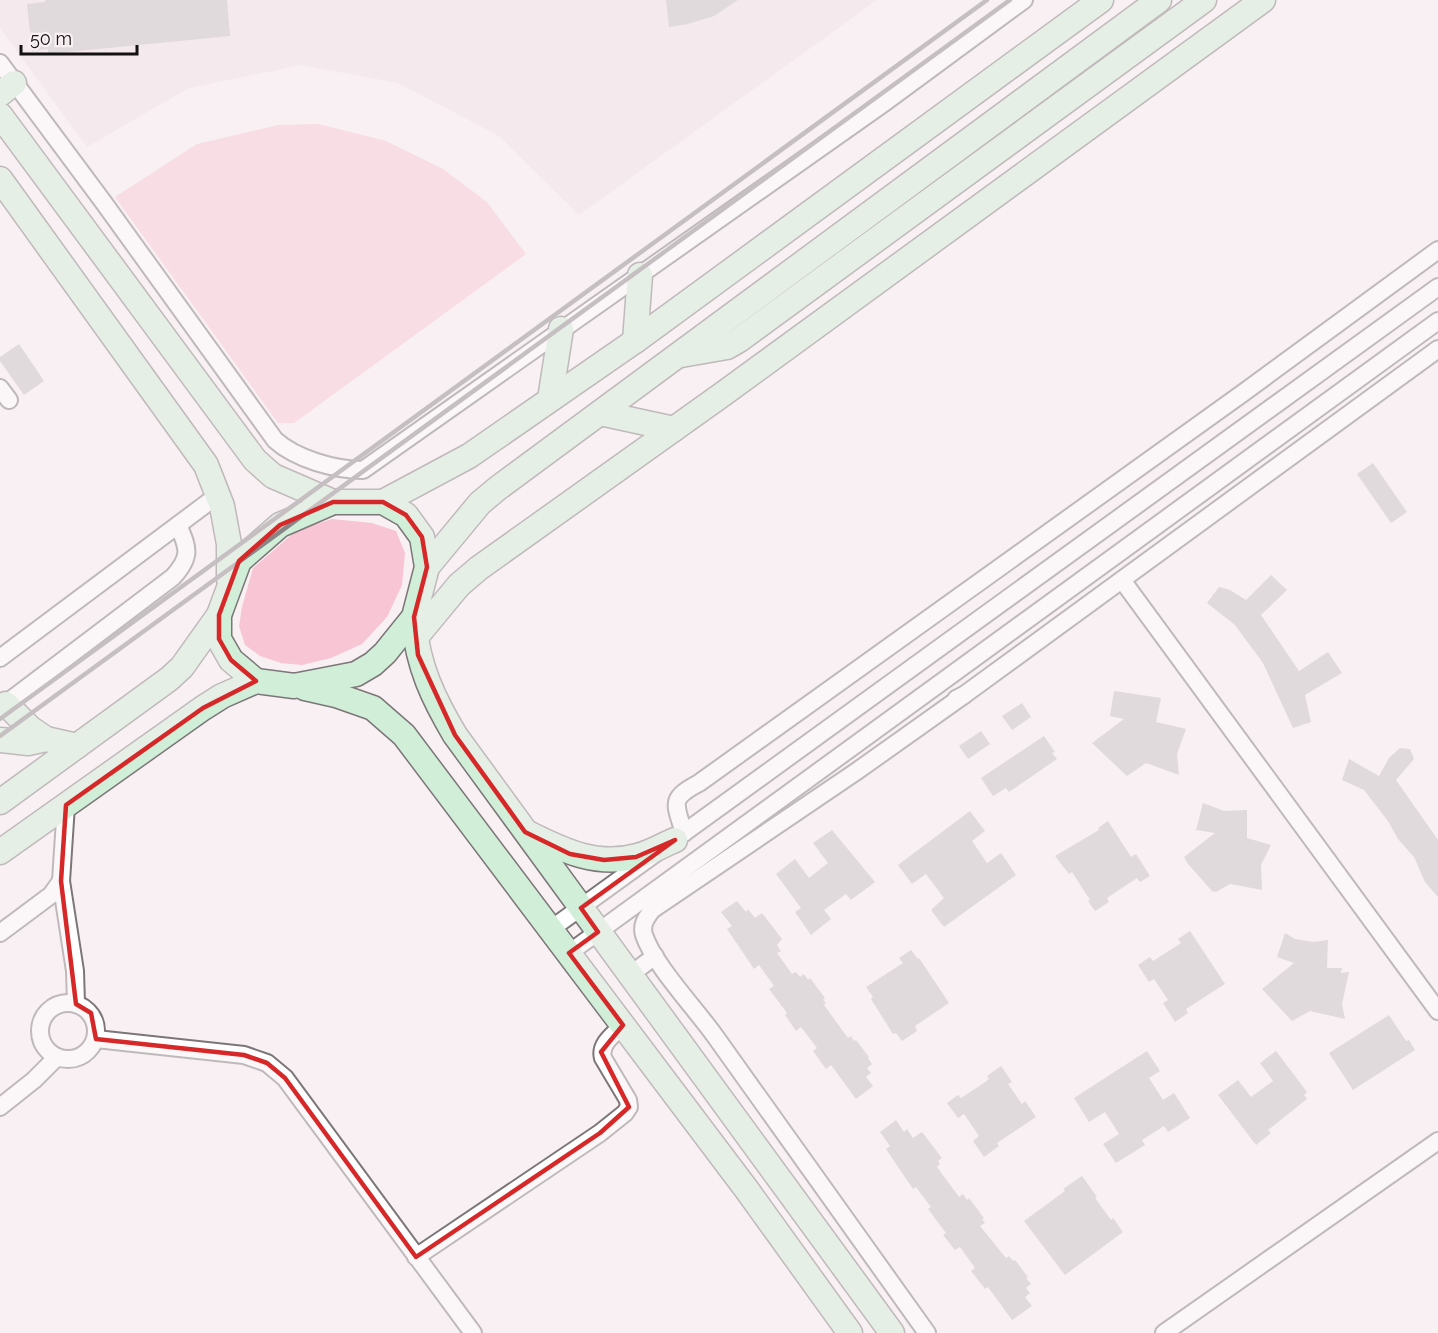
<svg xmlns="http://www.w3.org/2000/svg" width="1438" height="1333" font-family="Raleway,sans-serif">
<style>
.built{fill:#f0e0e5}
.green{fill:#f8c5d4}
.building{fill:#c5bec0}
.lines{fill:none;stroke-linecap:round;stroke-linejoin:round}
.street-casing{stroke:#7d7678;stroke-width:20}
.secondary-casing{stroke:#7d7678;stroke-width:27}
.street{stroke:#fff;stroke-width:16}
.secondary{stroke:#d1eed8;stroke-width:24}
.rail{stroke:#898486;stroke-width:4.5}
.marked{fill:none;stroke:#d62828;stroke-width:4.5;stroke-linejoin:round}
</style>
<rect width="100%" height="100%" fill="#f8f0f2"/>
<polygon class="built" points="0,0 877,0 579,215 499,136 398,83 301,65 189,88 87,147 0,28"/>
<g class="green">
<polygon points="318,124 386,141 443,169 487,202 526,254 294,423 278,423 115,197 197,144 278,125"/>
<polygon points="332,519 372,523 396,531 405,553 402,585 387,617 362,644 331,658 302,665 281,663 260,656 245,645 239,626 242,607 253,568 297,530"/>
</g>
<g class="building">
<polygon points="45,0 227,0 230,36 48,54 48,49 32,51 27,4 45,2"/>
<polygon points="666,0 738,0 714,16 688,24 669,27"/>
<polygon points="19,344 44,381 24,395 0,361 0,357"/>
<polygon points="1373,463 1407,512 1391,523 1357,474"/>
<polygon points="1271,575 1287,590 1261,615 1299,671 1328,652 1342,673 1305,695 1311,722 1293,728 1263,663 1235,625 1207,603 1219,587 1230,590 1246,600"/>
<polygon points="1114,691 1161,698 1156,722 1186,729 1177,754 1179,775 1146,763 1127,776 1092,743 1124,719 1110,716"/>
<polygon points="1022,703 1031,717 1012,730 1002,716"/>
<polygon points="981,731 990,744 968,759 959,746"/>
<polygon points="1044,736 1055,752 1052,753 1057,759 1009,792 1006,788 993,796 981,778"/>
<polygon points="1400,748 1410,749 1414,759 1396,780 1438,840 1438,897 1425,882 1414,857 1398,839 1388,821 1364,790 1342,780 1349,759 1379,776 1389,758"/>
<polygon points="1203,803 1224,811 1247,810 1247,838 1271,845 1261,865 1262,890 1230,884 1216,892 1212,891 1188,864 1184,857 1215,833 1196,830"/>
<polygon points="970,811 985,831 972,841 987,863 1001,853 1016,875 944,927 931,910 944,898 926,874 912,884 898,865"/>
<polygon points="1108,821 1131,857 1136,854 1150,876 1140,882 1137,878 1107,898 1109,902 1095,911 1088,901 1090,900 1072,872 1069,874 1055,856 1099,830 1098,828"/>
<polygon points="832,830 875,882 851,900 846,894 824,910 831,919 811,935 795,912 801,908 776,874 795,859 809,878 828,863 813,843"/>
<polygon points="737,901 746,912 748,909 755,918 762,913 782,939 777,945 781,951 777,953 792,974 796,972 800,977 804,974 808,980 810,978 825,998 823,1000 826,1003 824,1005 848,1038 851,1036 854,1041 856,1040 869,1057 868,1058 872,1064 867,1068 871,1073 866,1077 873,1086 856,1099 831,1065 826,1069 813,1051 817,1048 801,1027 796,1031 785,1015 787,1013 769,989 774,986 759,965 754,969 727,929 732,926 721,912"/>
<polygon points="1190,931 1225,984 1186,1009 1188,1013 1175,1022 1163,1003 1168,1000 1154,979 1149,982 1138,965 1150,957 1153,961 1175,947 1181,943 1178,939"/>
<polygon points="1285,933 1295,939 1314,942 1328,940 1327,968 1342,968 1341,973 1349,972 1342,1004 1345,1019 1310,1011 1292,1021 1262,989 1294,963 1277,957"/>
<polygon points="911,950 918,959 919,958 949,1003 915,1026 917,1031 902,1041 896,1033 893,1034 871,999 873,997 866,987 903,963 899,958"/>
<polygon points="1389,1015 1406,1041 1409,1040 1415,1050 1353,1090 1329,1053"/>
<polygon points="1147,1051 1160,1071 1149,1078 1163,1100 1174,1093 1190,1118 1168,1132 1164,1126 1142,1140 1145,1145 1116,1163 1103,1144 1119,1134 1105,1112 1089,1122 1074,1098"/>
<polygon points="1276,1051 1307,1092 1304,1095 1307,1099 1268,1130 1271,1133 1256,1145 1218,1095 1238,1080 1251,1097 1273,1081 1260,1063"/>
<polygon points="1001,1066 1012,1082 1008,1084 1022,1104 1025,1101 1036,1117 997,1143 999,1146 984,1157 973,1141 979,1136 964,1114 958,1118 947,1103 958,1095 961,1098 984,1083 989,1079 987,1076"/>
<polygon points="896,1120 904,1132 907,1129 913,1138 922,1132 942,1158 938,1161 940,1164 937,1167 959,1197 963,1194 967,1200 969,1198 984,1218 982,1219 985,1223 980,1226 1006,1258 1009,1256 1013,1261 1015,1260 1028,1277 1026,1278 1031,1284 1026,1288 1030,1293 1025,1297 1032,1306 1012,1320 988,1287 985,1289 971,1271 975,1268 960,1247 955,1250 943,1235 946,1233 928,1209 931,1207 916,1187 913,1189 886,1149 890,1146 880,1132"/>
<polygon points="1082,1176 1097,1197 1095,1198 1111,1220 1113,1218 1123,1232 1065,1275 1024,1221 1065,1191 1063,1189"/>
</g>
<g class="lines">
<defs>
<g id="street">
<path d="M 0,63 L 104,203 L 275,440 C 296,459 335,470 363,470 L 884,103 L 1024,0"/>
<polyline points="0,388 9,400"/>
<polyline points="1122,580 1438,1011"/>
<polyline points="0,658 218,495"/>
<polyline points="956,699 964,695 1438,349"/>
<path d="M 0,708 L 173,577 C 191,557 189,549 178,525"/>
<path d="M 684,833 C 675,803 669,799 699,783 L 1243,393 L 1438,250"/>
<polyline points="61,881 75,971 76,1004"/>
<polyline points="551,929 1438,287"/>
<polyline points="0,933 51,895 61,881 66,805"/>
<polyline points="569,953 1438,321"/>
<polyline points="630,975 655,956"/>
<circle cx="68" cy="1031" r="28"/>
<polyline points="96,1039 244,1055 267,1063 285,1078 473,1333"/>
<polyline points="0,1107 34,1080 57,1057"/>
<path d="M 416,1257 L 600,1133 L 625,1113 L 629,1107 L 628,1100 L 603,1058 C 599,1044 614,1034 623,1025"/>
<path d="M 927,1333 C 856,1234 785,1135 715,1036 C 695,1008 654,965 644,935 C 641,925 646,918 652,910 L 857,771 L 964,695"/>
<polyline points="1164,1333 1438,1141"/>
</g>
<g id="secondary">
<polyline points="0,94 14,83"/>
<polyline points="0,115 255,460 273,476 333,502"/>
<polyline points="0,179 206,465 222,506 229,544 229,579"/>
<polyline points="635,341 640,275"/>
<polyline points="681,355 727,347 739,340 1204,0"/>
<polyline points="550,399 561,329"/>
<polyline points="600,413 674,429"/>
<polyline points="383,502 406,515 422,537 427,567 414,617 385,653 373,664 356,674 294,686 256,681 231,660 219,639 219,615 239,561 280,525 333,502 383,502 469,456 635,341 1101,0"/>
<polyline points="427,567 480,503 498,488 1159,0"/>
<path d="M 414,623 C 418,666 433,698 455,735 L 892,1333"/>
<polyline points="416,637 459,585 479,568 723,394 1263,0"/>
<polyline points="305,688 336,695 373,708 404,735 747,1190 850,1333"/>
<polyline points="6,704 30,728 46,739 77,746"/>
<polyline points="0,740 28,743 46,739"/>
<polyline points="0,802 169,679 182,667 219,615"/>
<path d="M 530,834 C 564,851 598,867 637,856 C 650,853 663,845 675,840"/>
<polyline points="0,852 203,708 222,696 256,681"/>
</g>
</defs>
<use href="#street" class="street-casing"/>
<use href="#secondary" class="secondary-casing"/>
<use href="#street" class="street"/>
<use href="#secondary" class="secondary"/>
<g class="rail">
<polyline points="0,719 987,0"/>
<polyline points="0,736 1010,0"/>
</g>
</g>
<path d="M0 0H1438V1333H0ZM 333,502 L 383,502 L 406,515 L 422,537 L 427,567 L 414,617 L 418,655 L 455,735 L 525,832 L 570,854 L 604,860 L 636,857 L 675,840 L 581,908 L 598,932 L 569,953 L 623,1025 L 601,1052 L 629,1107 L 600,1133 L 416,1257 L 285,1078 L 267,1063 L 244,1055 L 96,1039 L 91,1013 L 76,1004 L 61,881 L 66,805 L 203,708 L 256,681 L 231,660 L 219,639 L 219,615 L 239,561 L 280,525 Z" fill="#f8f0f2" fill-opacity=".55" fill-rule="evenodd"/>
<path class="marked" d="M 333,502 L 383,502 L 406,515 L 422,537 L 427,567 L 414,617 L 418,655 L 455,735 L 525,832 L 570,854 L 604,860 L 636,857 L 675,840 L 581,908 L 598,932 L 569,953 L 623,1025 L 601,1052 L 629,1107 L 600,1133 L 416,1257 L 285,1078 L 267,1063 L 244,1055 L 96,1039 L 91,1013 L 76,1004 L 61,881 L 66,805 L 203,708 L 256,681 L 231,660 L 219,639 L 219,615 L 239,561 L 280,525 Z"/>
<path d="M21 45v9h116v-9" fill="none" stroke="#131112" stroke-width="3"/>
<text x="30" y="45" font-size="18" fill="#131112" stroke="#f8f0f2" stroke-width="4.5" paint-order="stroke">50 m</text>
</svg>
